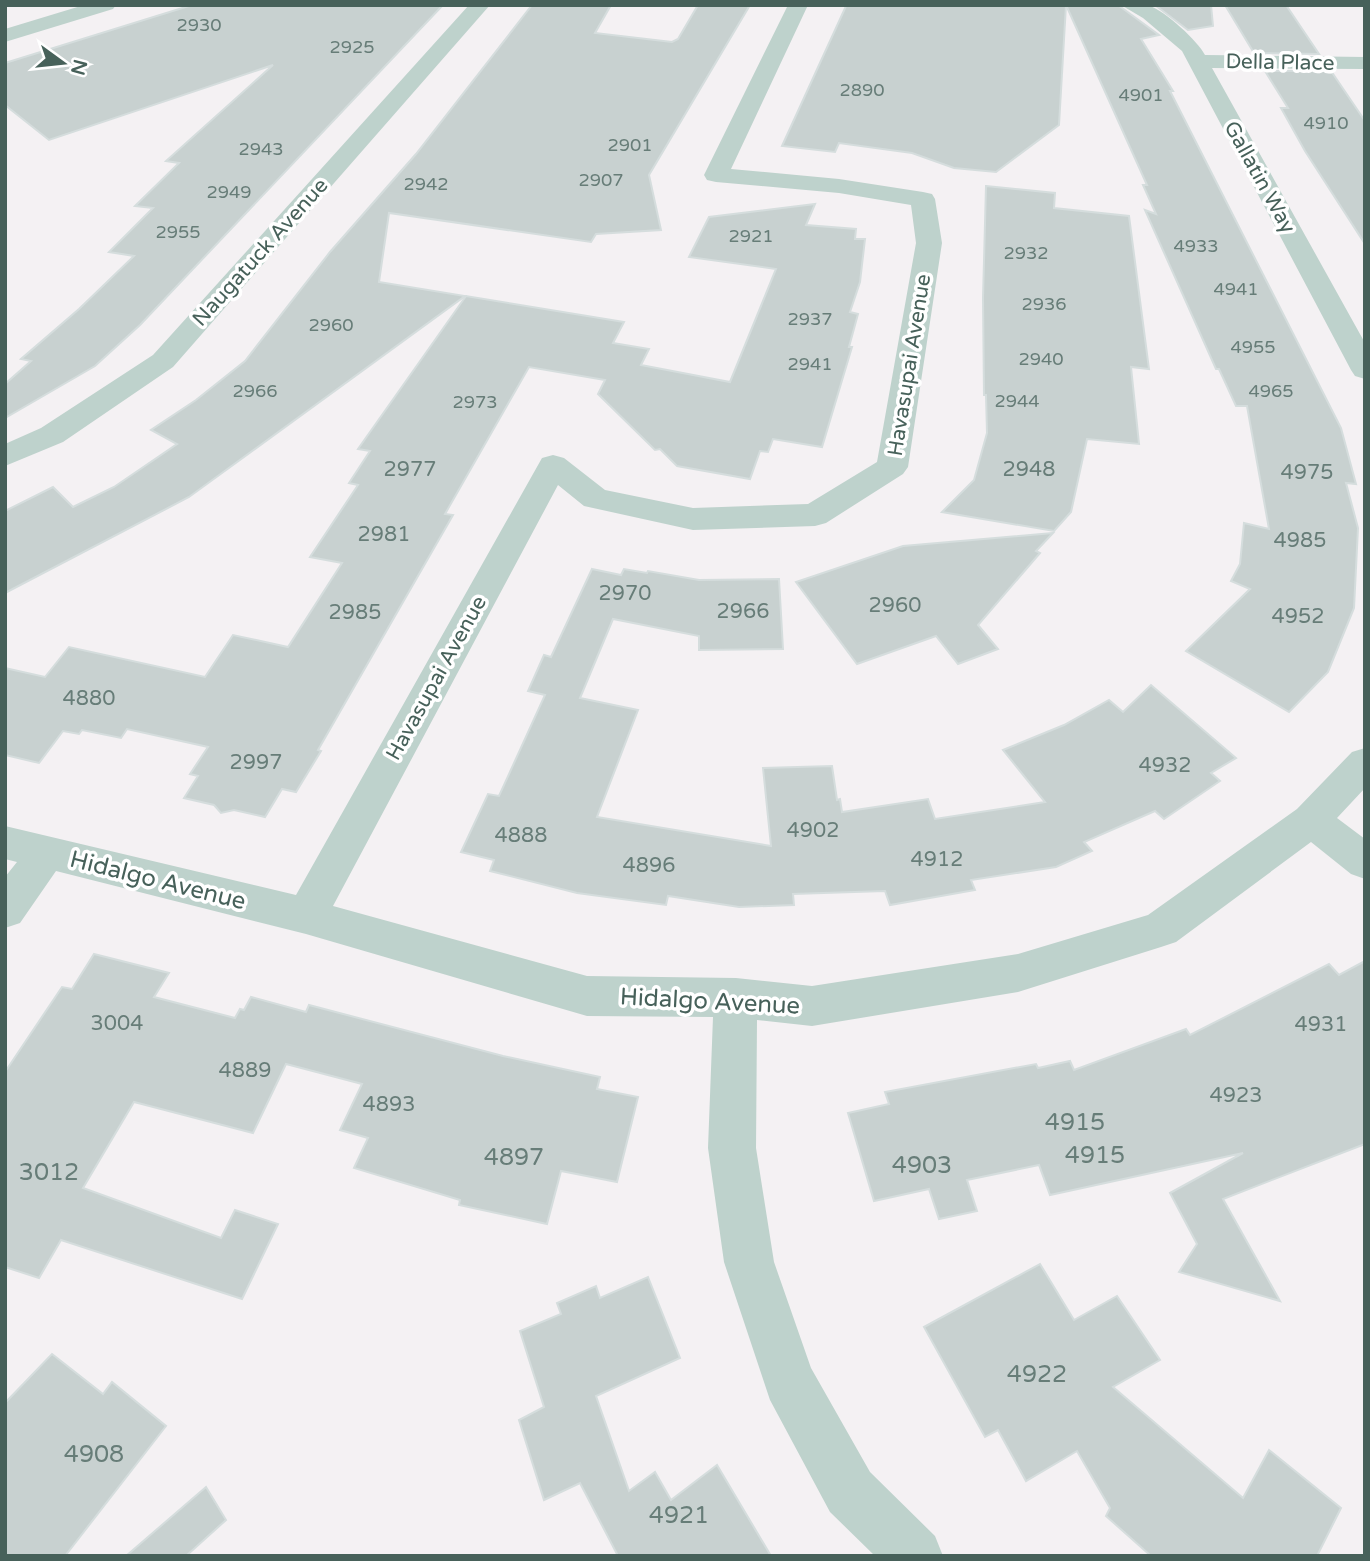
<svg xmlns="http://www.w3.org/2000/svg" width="1370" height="1561" font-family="'Varela Round',sans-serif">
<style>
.building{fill:#c8d1d0;stroke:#d5dddd;stroke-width:2}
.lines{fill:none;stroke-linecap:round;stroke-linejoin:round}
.minor{fill:#bed2cc;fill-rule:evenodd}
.labels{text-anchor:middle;stroke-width:7;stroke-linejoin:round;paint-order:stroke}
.far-number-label{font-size:18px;fill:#677d78}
.far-street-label{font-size:21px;fill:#47615a;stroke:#fff}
.number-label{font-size:21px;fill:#677d78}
.street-label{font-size:24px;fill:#47615a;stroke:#fff}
.near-number-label{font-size:24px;fill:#677d78}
</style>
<rect width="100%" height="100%" fill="#f4f1f3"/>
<g class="building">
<polygon points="192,5 443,5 140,325 95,366 5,418 5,384 31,361 21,359 79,309 134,256 109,252 153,208 135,206 179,163 166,161 273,65 49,140 5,105 5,63"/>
<polygon points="532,5 611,5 595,33 672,42 678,39 698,5 750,5 649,175 661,230 596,234 591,242 389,213 379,282 465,296 189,497 5,593 5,511 53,487 73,507 114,487 177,444 151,430 196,400 245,361 330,252 416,154"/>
<polygon points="1066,5 1059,125 996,172 954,168 912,153 839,143 835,152 782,146 846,6"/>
<polygon points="1066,5 1118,5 1159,35 1141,39 1173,91 1170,91 1341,428 1356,484 1346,483 1358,528 1354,608 1328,672 1289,712 1186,651 1250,589 1231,581 1240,564 1244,523 1269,529 1247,406 1236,406 1219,369 1216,369 1145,210 1156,214 1143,185 1147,185"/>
<polygon points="1155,5 1211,5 1213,26 1188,30"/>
<polygon points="1225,5 1286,5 1319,54 1254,53"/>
<polygon points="1265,71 1331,71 1365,121 1365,244 1305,151 1281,108 1288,108"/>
<polygon points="986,186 1055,193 1054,208 1129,216 1149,369 1131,367 1139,444 1087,439 1071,512 1054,531 942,512 974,480 987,433 986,395 984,395 983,298"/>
<polygon points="815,204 806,225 856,229 855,239 865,239 860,282 850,312 858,314 849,347 852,347 822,447 773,439 768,452 760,451 750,479 677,466 660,449 655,450 598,394 605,380 529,367 445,514 453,515 318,750 321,751 296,792 282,789 265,817 234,810 221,813 214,805 184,798 198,776 190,774 208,747 127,729 121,738 82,730 79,734 63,731 39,763 5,755 5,668 45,677 69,647 205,677 233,635 288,647 342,563 310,557 358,485 349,483 370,451 358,449 466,296 624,322 613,343 649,349 641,365 730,382 776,269 689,257 709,217"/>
<polygon points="1053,533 1036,551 1040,553 978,625 998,649 958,664 936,636 857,664 796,582 903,546"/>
<polygon points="592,569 621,575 624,569 647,573 648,571 699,580 779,579 783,649 699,650 699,636 613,619 580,698 638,710 597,817 771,846 763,768 832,766 837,800 840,799 842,812 928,799 935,819 1045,802 1003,750 1064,725 1109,700 1123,712 1151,685 1236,758 1211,773 1220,781 1164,819 1155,811 1084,842 1092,851 1056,867 971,880 975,890 890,905 885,891 793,894 794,905 739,907 668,896 666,905 577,893 490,871 494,860 461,852 488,794 499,796 545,695 528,691 544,655 551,657"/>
<polygon points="94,954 169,973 154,997 235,1018 240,1009 244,1010 251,997 306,1012 309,1005 503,1056 600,1077 597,1089 638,1097 617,1182 561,1171 547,1224 459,1205 460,1200 354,1168 368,1138 340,1130 362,1084 286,1064 253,1133 134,1102 83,1188 221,1238 235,1210 278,1224 242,1299 61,1240 39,1278 5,1267 5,1072 62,987 72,989"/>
<polygon points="1365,961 1365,1144 1223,1199 1280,1301 1179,1272 1197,1244 1170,1193 1243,1153 1050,1195 1039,1165 967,1180 977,1211 939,1219 929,1189 874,1201 848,1113 889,1104 885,1092 1036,1064 1038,1068 1070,1061 1074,1070 1186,1029 1190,1035 1329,964 1339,975"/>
<polygon points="1040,1264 1074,1320 1117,1296 1160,1360 1113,1387 1243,1498 1269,1450 1341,1508 1317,1556 1151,1556 1106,1516 1110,1508 1077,1451 1026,1481 998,1430 985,1437 924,1327"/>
<polygon points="648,1277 680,1358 596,1396 629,1491 655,1472 671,1500 717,1465 771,1556 618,1556 580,1483 544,1500 519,1420 544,1407 520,1331 561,1314 557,1303 596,1286 600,1298"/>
<polygon points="52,1354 103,1394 112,1382 166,1426 65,1556 5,1556 5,1403"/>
<polygon points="206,1487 226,1520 186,1556 126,1556"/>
</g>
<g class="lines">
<g class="minor">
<polygon points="84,5 116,5 113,9 5,42 5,29"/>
<polygon points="469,5 490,5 173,367 63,442 5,466 5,444 41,428 153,355"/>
<polygon points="788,5 808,5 731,169 839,179 923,192 932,194 935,199 942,243 908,467 903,474 826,523 815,526 693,530 584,506 558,485 333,906 587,976 736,978 812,986 1018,954 1148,915 1297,809 1352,752 1365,748 1365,788 1337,818 1365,839 1365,879 1351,874 1311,842 1176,942 1161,947 1018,992 812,1026 757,1020 756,1148 774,1262 811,1368 870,1472 935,1536 943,1556 875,1556 830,1512 770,1400 724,1262 708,1148 713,1017 587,1016 306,934 56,871 20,923 5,928 5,877 17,862 5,859 5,826 296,895 542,458 553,455 564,458 605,490 693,508 808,504 877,462 916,243 911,205 839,193 716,182 707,180 704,175"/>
<path d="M 1121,5 C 1130,5 1141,4 1150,6 C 1165,11 1198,41 1205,55 L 1365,57 L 1365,69 L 1212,68 L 1365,343 L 1365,379 L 1355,376 L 1351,370 L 1182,51 L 1143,18 Z"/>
</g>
</g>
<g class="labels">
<g class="far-number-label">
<text x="199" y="31">2930</text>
<text x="352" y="53">2925</text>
<text x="862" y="96">2890</text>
<text x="1141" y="101">4901</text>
<text x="1326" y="129">4910</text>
<text x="630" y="151">2901</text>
<text x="261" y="155">2943</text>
<text x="601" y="186">2907</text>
<text x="426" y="190">2942</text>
<text x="229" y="198">2949</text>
<text x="178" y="238">2955</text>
<text x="751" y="242">2921</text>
<text x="1196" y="252">4933</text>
<text x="1026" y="259">2932</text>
<text x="1236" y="295">4941</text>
<text x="1044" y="310">2936</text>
<text x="810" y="325">2937</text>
<text x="331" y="331">2960</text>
<text x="1253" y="353">4955</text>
<text x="1041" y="365">2940</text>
<text x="810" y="370">2941</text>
<text x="255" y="397">2966</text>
<text x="1271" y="397">4965</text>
<text x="1017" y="407">2944</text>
<text x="475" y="408">2973</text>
</g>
<g class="far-street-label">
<text transform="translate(1280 62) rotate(1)" y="7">Della Place</text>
<text transform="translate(1260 177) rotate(61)" y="7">Gallatin Way</text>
<text transform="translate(260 252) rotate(-48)" y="7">Naugatuck Avenue</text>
<text transform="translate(909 365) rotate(-81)" y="7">Havasupai Avenue</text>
<text transform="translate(436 678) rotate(-61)" y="7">Havasupai Avenue</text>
</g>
<g class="number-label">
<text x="410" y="476">2977</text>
<text x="1029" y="476">2948</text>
<text x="1307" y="479">4975</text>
<text x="384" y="541">2981</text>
<text x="1300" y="547">4985</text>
<text x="625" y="600">2970</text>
<text x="895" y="612">2960</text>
<text x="743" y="618">2966</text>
<text x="355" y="619">2985</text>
<text x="1298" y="623">4952</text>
<text x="89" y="705">4880</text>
<text x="256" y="769">2997</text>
<text x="1165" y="772">4932</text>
<text x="813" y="837">4902</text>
<text x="521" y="842">4888</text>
<text x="937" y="866">4912</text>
<text x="649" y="872">4896</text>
<text x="117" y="1030">3004</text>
<text x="1321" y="1031">4931</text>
<text x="245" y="1077">4889</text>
<text x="1236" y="1102">4923</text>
<text x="389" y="1111">4893</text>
</g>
<g class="street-label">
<text transform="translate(158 880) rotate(14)" y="8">Hidalgo Avenue</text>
<text transform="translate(710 1001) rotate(3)" y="8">Hidalgo Avenue</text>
</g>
<g class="near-number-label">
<text x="1075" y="1130">4915</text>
<text x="1095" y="1163">4915</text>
<text x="514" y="1165">4897</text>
<text x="922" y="1173">4903</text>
<text x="49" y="1180">3012</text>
<text x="1037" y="1382">4922</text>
<text x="94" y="1462">4908</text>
<text x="679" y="1523">4921</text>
</g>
</g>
<rect width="1370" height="1561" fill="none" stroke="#47615a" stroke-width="14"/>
<g transform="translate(63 63) rotate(105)" stroke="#ffffff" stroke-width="5" paint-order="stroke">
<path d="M0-5L12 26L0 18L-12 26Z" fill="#47615a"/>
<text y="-10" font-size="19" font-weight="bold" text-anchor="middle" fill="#47615a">N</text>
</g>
</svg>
